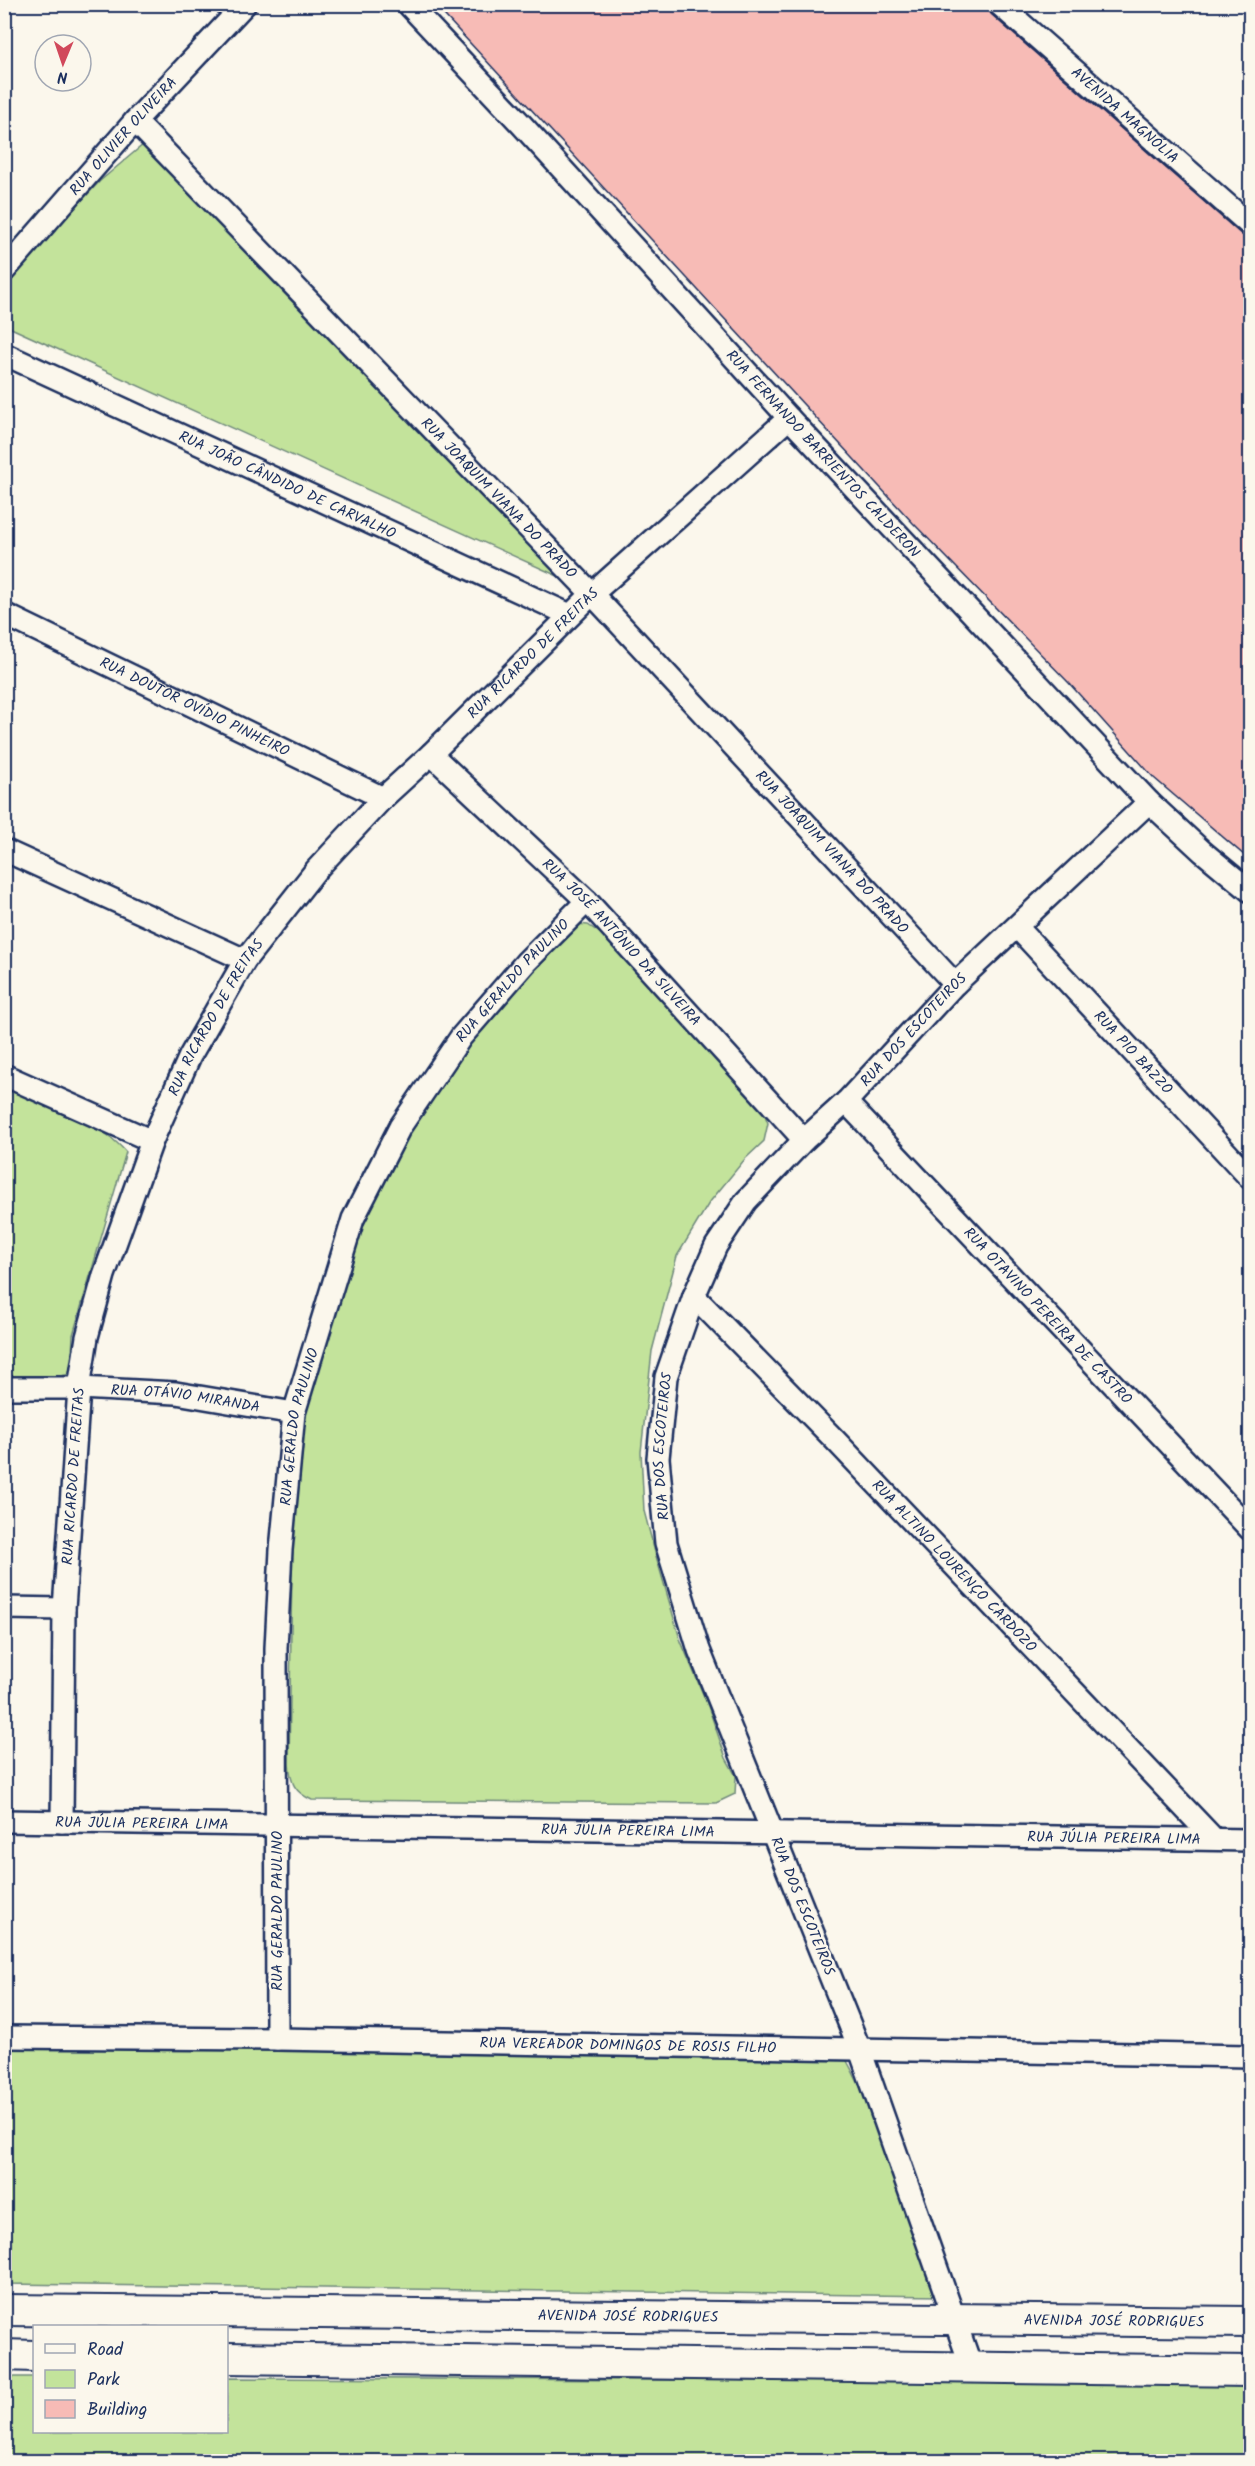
<svg xmlns="http://www.w3.org/2000/svg" width="1255" height="2466" font-family="Kalam,sans-serif">
<style>
.green{fill:#c3e39b;stroke:#6f897c;stroke-width:1.5}
.shadow{fill:#0003}
.building{fill:#f7bbb6;stroke:#1b2f5e;stroke-width:1.5}
.lines{fill:none;stroke-linecap:round;stroke-linejoin:round}
.street-casing{stroke:#1b2f5e;stroke-width:26}
.secondary-casing{stroke:#1b2f5e;stroke-width:34}
.street{stroke:#fbf7ec;stroke-width:21}
.secondary{stroke:#fbf7ec;stroke-width:30}
.labels{text-anchor:middle;stroke-width:4.5;stroke-linejoin:round;paint-order:stroke}
.street-label{font-size:15px;fill:#1b2f5e;stroke:#fbf7ec}
</style>
<rect width="100%" height="100%" fill="#fbf7ec"/>
<filter id="ink" filterUnits="userSpaceOnUse"><feTurbulence type="fractalNoise" baseFrequency=".0167" numOctaves="2"/><feDisplacementMap in="SourceGraphic" scale="12" xChannelSelector="R" yChannelSelector="G"/><feConvolveMatrix kernelMatrix="1 2 1 2 8 2 1 2 1" color-interpolation-filters="sRGB"/></filter>
<g filter="url(#ink)">
<g class="green">
<polygon points="144,144 170,169 560,577 11,328 5,322 5,286 7,281 100,181"/>
<path d="M 577,924 L 588,925 L 603,935 L 760,1103 L 768,1123 L 764,1141 L 745,1159 L 709,1203 L 677,1256 L 652,1351 L 641,1452 L 644,1511 L 656,1556 L 680,1639 L 708,1706 L 726,1758 L 736,1776 L 735,1794 L 716,1803 L 312,1800 C 294,1792 291,1783 289,1764 L 293,1497 L 303,1412 L 357,1219 L 461,1038 Z"/>
<path d="M 5,1081 C 42,1098 99,1121 126,1152 L 73,1335 L 71,1374 L 32,1381 L 5,1381 Z"/>
<path d="M 5,2031 L 840,2048 C 883,2124 910,2214 941,2296 L 5,2284 Z"/>
<polygon points="4,2377 34,2377 34,2432 226,2432 227,2378 1250,2383 1250,2461 5,2461"/>
</g>
<polygon class="shadow" points="435,4 996,4 1002,22 1249,239 1070,682"/>
<polygon class="building" points="434,4 987,4 991,14 1242,235 1251,237 1251,861 1154,778 1069,683 913,523"/>
<g class="lines">
<defs>
<g id="street">
<path id="s1" d="M 408,4 L 522,125 L 789,418 L 1149,802 L 1203,852 L 1250,891"/>
<path id="s2" d="M 999,4 L 1250,225"/>
<path id="s3" d="M 135,121 L 592,594 L 955,984"/>
<path id="s4" d="M 4,271 L 135,121 L 245,4"/>
<path id="s5" d="M 4,354 L 570,615"/>
<path id="s6" d="M 4,614 L 383,798"/>
<path id="s7" d="M 431,754 L 587,901 L 804,1140"/>
<polyline points="4,850 245,960"/>
<path id="s8" d="M 1017,927 L 1250,1178"/>
<polyline points="4,1075 152,1141"/>
<path id="s9" d="M 846,1102 L 1250,1529"/>
<path id="s10" d="M 694,1296 L 835,1440 L 1213,1838"/>
<path id="s11" d="M 4,1388 L 79,1388 L 176,1393 L 294,1413"/>
<polyline points="4,1608 64,1609"/>
<path id="s12" d="M 4,1821 L 1250,1840"/>
<path id="s13" d="M 62,1822 L 64,1609 L 79,1388 L 87,1337 L 104,1275 L 152,1141 L 190,1056 L 245,960 L 316,870 L 383,798 L 431,754 L 592,594 L 789,418"/>
<path id="s14" d="M 4,2037 L 277,2039 L 1250,2056"/>
<path id="s15" d="M 277,2039 L 276,1648 L 281,1550 L 294,1413 L 353,1219 L 400,1127 L 461,1037 L 526,962 L 587,901"/>
<path id="s16" d="M 971,2366 L 860,2050 L 699,1650 L 666,1543 L 658,1458 L 666,1377 L 694,1296 L 716,1246 L 746,1201 L 804,1140 L 846,1102 L 955,984 L 1149,802"/>
</g>
<g id="secondary">
<path id="s17" d="M 4,2310 L 1250,2322"/>
<polyline points="4,2355 34,2356"/>
<polyline points="226,2358 1250,2371"/>
</g>
</defs>
<use href="#street" class="street-casing"/>
<use href="#secondary" class="secondary-casing"/>
<use href="#street" class="street"/>
<use href="#secondary" class="secondary"/>
</g>
</g>
<g class="labels">
<g class="street-label">
<text dy="5" stroke="none"><textPath href="#s2" startOffset="168">AVENIDA MAGNÓLIA</textPath></text>
<text dy="5" stroke="none"><textPath href="#s4" startOffset="180">RUA OLIVIER OLIVEIRA</textPath></text>
<text dy="5" stroke="none"><textPath href="#s1" startOffset="612">RUA FERNANDO BARRIENTOS CALDERON</textPath></text>
<text dy="5" stroke="none"><textPath href="#s5" startOffset="312">RUA JOÃO CÂNDIDO DE CARVALHO</textPath></text>
<text dy="5" stroke="none"><textPath href="#s3" startOffset="524">RUA JOAQUIM VIANA DO PRADO</textPath></text>
<text dy="5" stroke="none"><textPath href="#s13" startOffset="1318">RUA RICARDO DE FREITAS</textPath></text>
<text dy="5" stroke="none"><textPath href="#s6" startOffset="212">RUA DOUTOR OVÍDIO PINHEIRO</textPath></text>
<text dy="5" stroke="none"><textPath href="#s3" startOffset="1010">RUA JOAQUIM VIANA DO PRADO</textPath></text>
<text dy="5" stroke="none"><textPath href="#s7" startOffset="268">RUA JOSÉ ANTÔNIO DA SILVEIRA</textPath></text>
<text dy="5" stroke="none"><textPath href="#s15" startOffset="1118">RUA GERALDO PAULINO</textPath></text>
<text dy="5" stroke="none"><textPath href="#s13" startOffset="832">RUA RICARDO DE FREITAS</textPath></text>
<text dy="5" stroke="none"><textPath href="#s16" startOffset="1479">RUA DOS ESCOTEIROS</textPath></text>
<text dy="5" stroke="none"><textPath href="#s8" startOffset="171">RUA PIO BAZZO</textPath></text>
<text dy="5" stroke="none"><textPath href="#s9" startOffset="294">RUA OTAVINO PEREIRA DE CASTRO</textPath></text>
<text dy="5" stroke="none"><textPath href="#s11" startOffset="182">RUA OTÁVIO MIRANDA</textPath></text>
<text dy="5" stroke="none"><textPath href="#s15" startOffset="614">RUA GERALDO PAULINO</textPath></text>
<text dy="5" stroke="none"><textPath href="#s16" startOffset="975">RUA DOS ESCOTEIROS</textPath></text>
<text dy="5" stroke="none"><textPath href="#s13" startOffset="346">RUA RICARDO DE FREITAS</textPath></text>
<text dy="5" stroke="none"><textPath href="#s10" startOffset="375">RUA ALTINO LOURENÇO CARDOZO</textPath></text>
<text dy="5" stroke="none"><textPath href="#s12" startOffset="138">RUA JÚLIA PEREIRA LIMA</textPath></text>
<text dy="5" stroke="none"><textPath href="#s12" startOffset="624">RUA JÚLIA PEREIRA LIMA</textPath></text>
<text dy="5" stroke="none"><textPath href="#s12" startOffset="1110">RUA JÚLIA PEREIRA LIMA</textPath></text>
<text transform="translate(803 1906) rotate(68)" y="5">RUA DOS ESCOTEIROS</text>
<text transform="translate(277 1911) rotate(-90)" y="5">RUA GERALDO PAULINO</text>
<text dy="5" stroke="none"><textPath href="#s14" startOffset="624">RUA VEREADOR DOMINGOS DE ROSIS FILHO</textPath></text>
<text dy="5" stroke="none"><textPath href="#s17" startOffset="624">AVENIDA JOSÉ RODRIGUES</textPath></text>
<text dy="5" stroke="none"><textPath href="#s17" startOffset="1110">AVENIDA JOSÉ RODRIGUES</textPath></text>
</g>
</g>
<rect width="1255" height="2466" fill="none" stroke="#fbf7ec" stroke-width="24"/>
<rect x="12" y="12" width="1231" height="2442" fill="none" stroke="#1b2f5e" stroke-width="2" filter="url(#ink)"/>
<rect x="33" y="2325" width="195" height="108" fill="#fbf7ec" stroke="#a1a7b3" stroke-width="1.5"/>
<rect x="45" y="2344" width="30" height="9" fill="#fbf7ec" stroke="#a1a7b3" stroke-width="1.5"/>
<text x="87" y="2355" font-size="18" fill="#1b2f5e">Road</text>
<rect x="45" y="2370" width="30" height="18" fill="#c3e39b" stroke="#a1a7b3" stroke-width="1.5"/>
<text x="87" y="2385" font-size="18" fill="#1b2f5e">Park</text>
<rect x="45" y="2400" width="30" height="18" fill="#f7bbb6" stroke="#a1a7b3" stroke-width="1.5"/>
<text x="87" y="2415" font-size="18" fill="#1b2f5e">Building</text>
<g transform="translate(63 63) rotate(182)"><circle r="28" fill="#fbf7ec" stroke="#a1a7b3" stroke-width="1.5"/>
<path d="M0-4.5L10 22L0 15L-10 22Z" fill="#d1495b"/>
<text y="-9" font-size="16" font-weight="bold" text-anchor="middle" fill="#1b2f5e">N</text>
</g>
</svg>
